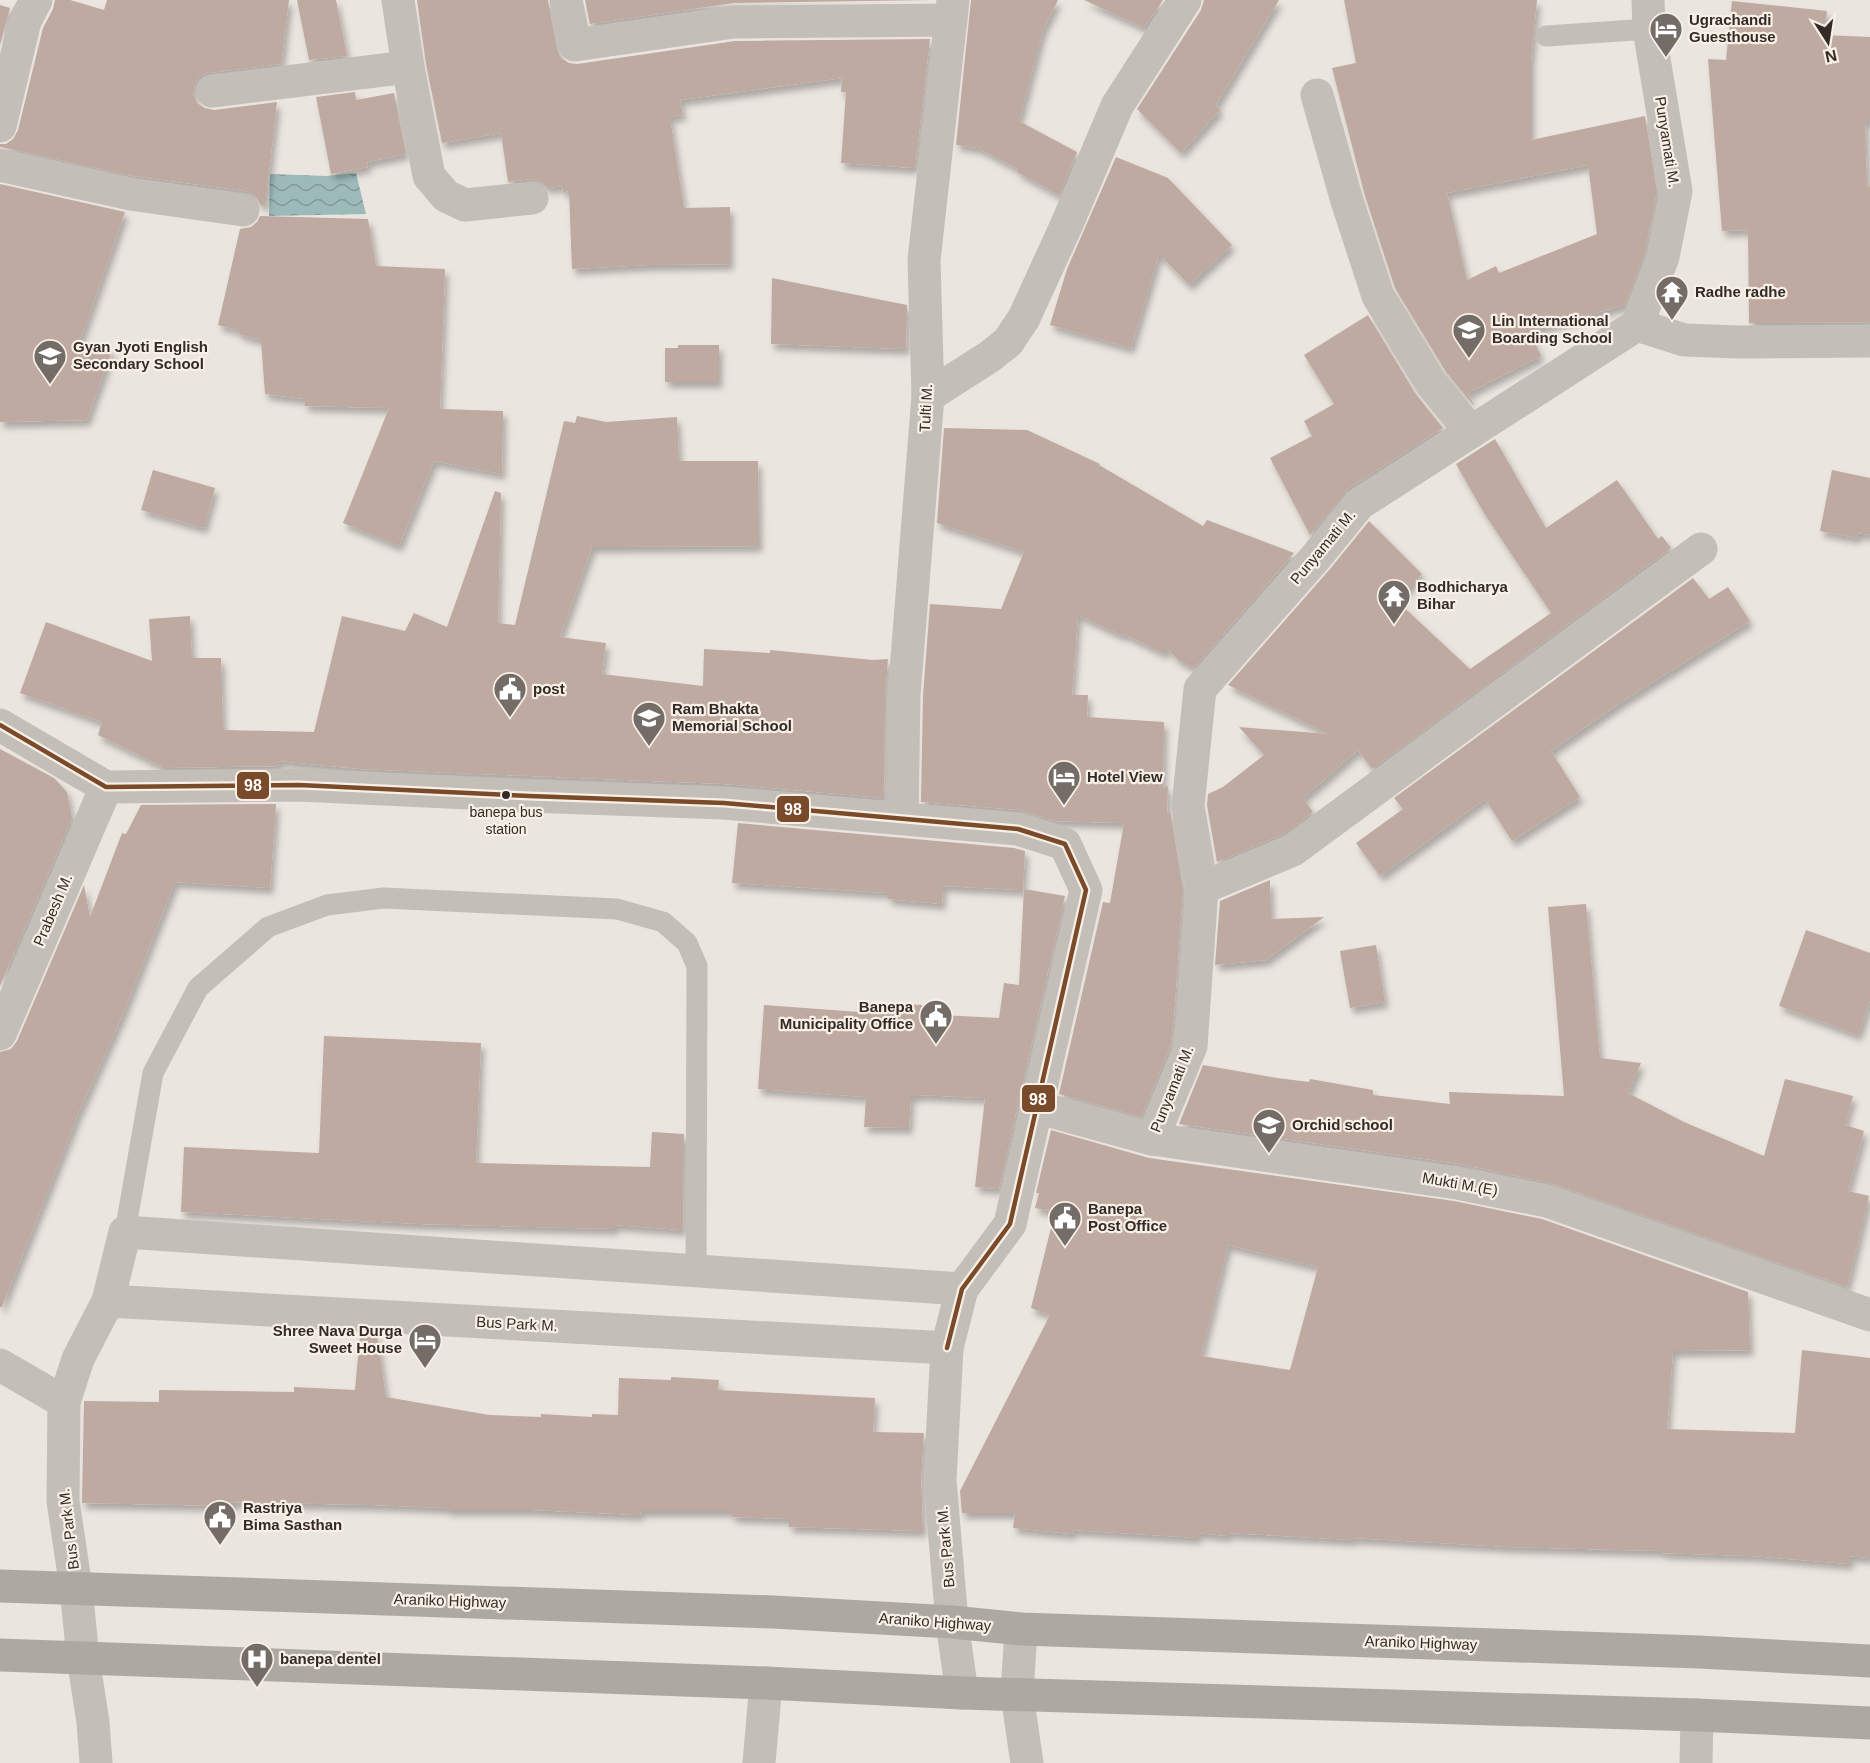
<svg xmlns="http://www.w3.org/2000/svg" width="1870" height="1763" font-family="Helvetica,sans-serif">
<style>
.water{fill:url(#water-waves)}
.building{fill:#beaaa1;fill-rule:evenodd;filter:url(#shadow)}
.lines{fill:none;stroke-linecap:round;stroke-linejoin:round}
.service{stroke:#c4beb8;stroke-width:21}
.minor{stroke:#c4beb8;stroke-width:33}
.trunk{stroke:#aea8a3;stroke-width:33}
.bus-1-casing{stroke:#f8f0e6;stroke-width:9}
.bus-1{stroke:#7a4b2a;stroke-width:4.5}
.bus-dot{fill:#342b27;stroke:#f8f0e6;stroke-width:2}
.labels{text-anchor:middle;stroke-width:4.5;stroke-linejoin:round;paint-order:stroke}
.bus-label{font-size:14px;fill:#342b27;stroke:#f8f0e6}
.poi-label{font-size:15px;font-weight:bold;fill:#342b27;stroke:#f8f0e6;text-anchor:start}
.street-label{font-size:15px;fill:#342b27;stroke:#f8f0e6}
.line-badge{stroke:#f8f0e6;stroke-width:2}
.badge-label{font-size:16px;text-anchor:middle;font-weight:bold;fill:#fff}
</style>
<defs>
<pattern id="water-waves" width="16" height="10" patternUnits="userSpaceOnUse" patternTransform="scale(1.5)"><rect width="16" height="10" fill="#9dbabb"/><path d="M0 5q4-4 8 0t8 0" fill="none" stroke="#819798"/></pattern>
<filter id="shadow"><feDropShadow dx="3.5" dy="6" stdDeviation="3" flood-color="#0004"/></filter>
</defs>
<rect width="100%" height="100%" fill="#ebe5df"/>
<polygon class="water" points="356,173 366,214 269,216 270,174 327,176"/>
<g class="building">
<polygon points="55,0 70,0 104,10 107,0 289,0 281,64 209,73 200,76 195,84 193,93 197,103 205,108 214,110 277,102 265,206 261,205 254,195 246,191 133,176 0,147 0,144 6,144 13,139 18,130 43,28 53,9"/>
<polygon points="297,0 336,0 347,56 309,60"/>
<polygon points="417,0 548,0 557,49 561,58 569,63 577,64 735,41 930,39 915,168 841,163 846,92 841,92 842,78 680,100 683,115 670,117 684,208 730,207 730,264 647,265 572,269 569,191 563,192 562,186 548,188 539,181 530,179 508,182 501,133 442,143 426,64"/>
<polygon points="585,0 934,0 734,3 590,24"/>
<polygon points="971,0 1058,0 1043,30 1019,121 1077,152 1059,195 1017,172 1018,169 978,148 956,145"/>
<polygon points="1084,0 1163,0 1144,28"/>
<polygon points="1204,0 1279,0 1216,105 1220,110 1181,153 1137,109 1201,10"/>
<path d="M 1344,0 L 1537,0 L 1531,59 L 1531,140 L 1645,116 L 1657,191 L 1645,252 L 1625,305 L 1529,331 L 1541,356 L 1468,393 L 1475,407 L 1446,372 L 1395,288 L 1365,196 L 1332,68 L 1356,63 ZM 1588,165 L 1597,234 L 1499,273 L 1496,266 L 1467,280 L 1447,193 Z"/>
<polygon points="1732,1 1827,11 1824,35 1870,37 1870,122 1865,122 1867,187 1870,187 1870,322 1749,323 1748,230 1722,231 1708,59 1726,60"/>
<polygon points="0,5 10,8 0,45"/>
<polygon points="355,92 356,100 394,93 406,154 367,162 368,167 331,174 316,97"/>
<polygon points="1116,157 1168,178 1232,245 1189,285 1159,254 1131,348 1050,325 1067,269"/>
<polygon points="0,184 125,212 79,344 112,350 87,420 0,422"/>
<polygon points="260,216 368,219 376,266 445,269 440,409 503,411 502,474 434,461 399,546 343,523 389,408 305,406 305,399 265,394 261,340 239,334 238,330 218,325 240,229 251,227 257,222"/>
<polygon points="772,278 907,305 906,349 771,344"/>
<polygon points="1368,315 1415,393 1443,428 1349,488 1310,535 1270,458 1312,436 1304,421 1334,404 1304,355"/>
<polygon points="678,345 719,345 719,382 665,382 665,348 678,348"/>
<polygon points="577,416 606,422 677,417 679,461 758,461 759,546 592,547 560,637 606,643 602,674 703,686 704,649 770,653 770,650 873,660 888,659 885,695 884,798 725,784 361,769 279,761 278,766 160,768 161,766 98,735 102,722 20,693 46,622 152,661 149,619 190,616 192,658 221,658 223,730 314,732 342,616 405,631 414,613 447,627 495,491 501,493 498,623 515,625 564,421 575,423"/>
<polygon points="944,428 1027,430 1100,464 1099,465 1203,526 1207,520 1294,553 1194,668 1178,660 1165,646 1165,654 1124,634 1123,636 1078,615 1072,695 1088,695 1087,717 1164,722 1163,787 1168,786 1167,812 1170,811 1183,889 1174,1017 1171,1039 1173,1040 1141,1117 1059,1094 1103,902 1110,903 1124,823 1054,821 1020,810 921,802 923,696 930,604 1001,609 1024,552 937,523"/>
<polygon points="1495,439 1546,528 1617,480 1658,539 1662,536 1671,548 1372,769 1358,750 1303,798 1313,812 1284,834 1217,862 1207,805 1208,794 1223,787 1264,755 1239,727 1328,734 1228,685 1330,569 1369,521 1422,574 1396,600 1470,669 1551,613 1484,513 1456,464"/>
<polygon points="153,470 215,488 204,528 141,510"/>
<polygon points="1832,470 1870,478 1870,535 1858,533 1857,538 1820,531"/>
<polygon points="1693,578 1709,599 1728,587 1750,621 1620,703 1551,751 1580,797 1512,841 1485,799 1380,876 1356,843 1403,809 1394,798"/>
<polygon points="0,749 54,778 67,792 72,818 0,986"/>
<polygon points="276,804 270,888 175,882 123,1014 79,1112 2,1307 0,1307 0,1052 11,1049 17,1041 84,885 90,917 122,833 126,834 141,805"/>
<polygon points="738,823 1014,848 1025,851 1023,890 943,886 942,904 888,899 888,893 732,883"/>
<polygon points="1270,880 1271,919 1324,917 1266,960 1215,965 1220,901"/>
<polygon points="1024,889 1065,896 999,1189 975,1187 985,1098 920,1095 919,1096 911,1096 909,1128 864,1127 866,1097 758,1089 764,1005 859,1012 859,1002 922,1005 922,1014 999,1018 1004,983 1019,985"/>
<polygon points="1586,904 1600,1058 1641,1063 1628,1093 1684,1122 1764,1156 1785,1079 1853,1096 1845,1125 1864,1131 1848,1191 1869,1196 1847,1287 1551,1183 1460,1164 1179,1124 1203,1065 1277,1078 1309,1082 1310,1079 1373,1090 1373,1095 1450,1104 1449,1092 1564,1096 1548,907"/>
<polygon points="1806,930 1870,953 1870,1000 1858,1035 1779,1006"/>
<polygon points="1376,945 1385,1002 1350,1008 1340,951"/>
<polygon points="324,1036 481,1043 476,1163 650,1167 652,1132 684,1134 683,1230 615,1225 615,1229 421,1224 181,1212 184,1147 319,1153"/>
<path d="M 1051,1130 L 1149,1158 L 1454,1201 L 1542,1219 L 1748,1292 L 1750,1350 L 1673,1351 L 1667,1429 L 1795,1433 L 1802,1350 L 1870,1358 L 1870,1558 L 1850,1556 L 1850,1564 L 1752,1556 L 1662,1553 L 1662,1551 L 1510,1547 L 1353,1538 L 1353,1540 L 1228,1533 L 1228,1536 L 1198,1533 L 1198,1538 L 1073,1530 L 1072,1534 L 1013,1528 L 1015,1513 L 962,1513 L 960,1491 L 1050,1315 L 1031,1308 L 1055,1212 L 1035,1208 L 1039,1193 L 1036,1193 ZM 1228,1245 L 1318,1267 L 1290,1370 L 1201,1356 Z"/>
<polygon points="360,1334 377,1335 386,1397 489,1415 541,1417 541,1414 592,1417 592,1414 618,1415 619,1378 671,1380 671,1377 719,1380 718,1390 875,1398 873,1432 924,1433 921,1479 923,1531 789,1527 789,1519 732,1517 732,1511 641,1511 640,1515 533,1510 446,1510 447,1508 373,1505 233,1502 233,1506 82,1503 84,1401 159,1402 159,1390 294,1392 294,1387 355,1390"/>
</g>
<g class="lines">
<g class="service">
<polyline points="1546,36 1649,29"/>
<polyline points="125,1232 153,1073 198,988 268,927 327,905 384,898 617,909 663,922 687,943 697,966 696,1271"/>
</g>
<g class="minor">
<polyline points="398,0 408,67 429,176 446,196 465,205 532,198"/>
<polyline points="566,0 575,45 734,22 951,20"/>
<polyline points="212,91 408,67"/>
<polyline points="1317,95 1347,201 1378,296 1431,383 1471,432"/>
<polyline points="0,126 25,21 36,0"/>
<polyline points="0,165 130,194 243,210"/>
<polyline points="1637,325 1684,340 1738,342 1870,341"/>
<polyline points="928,396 989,357 1008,342 1024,318 1067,224 1117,106 1185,0"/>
<polyline points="0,725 106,787 299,785 529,796 724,803 1018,829 1065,844 1086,890 1010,1224 962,1289 947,1348"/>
<polyline points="902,817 904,695 928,396 924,260 953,0"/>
<polyline points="1202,888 1293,850 1701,549"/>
<polyline points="0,1034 106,787"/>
<polyline points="1036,1107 1152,1139 1457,1183 1547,1201 1870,1315"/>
<polyline points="1152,1139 1191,1046 1202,888 1188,806 1200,689 1316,557 1359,504 1637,325 1663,257 1676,191 1649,29 1648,0"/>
<polyline points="108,1301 125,1232 962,1289"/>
<polyline points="0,1365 64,1402"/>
<polyline points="1021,1629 1017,1695 1027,1763"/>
<polyline points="96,1763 93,1722 83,1658 76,1588 63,1501 64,1402 78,1359 108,1301 947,1348 940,1480 952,1622 962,1693"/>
<polyline points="759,1763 766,1683"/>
<polyline points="1696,1763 1697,1715"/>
</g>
<g class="trunk">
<polyline points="0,1586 773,1612 952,1622 1021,1629 1699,1652 1870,1661"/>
<polyline points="0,1655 766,1683 962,1693 1697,1715 1870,1723"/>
</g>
<defs>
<polyline id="bus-1" points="0,725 106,787 299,785 529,796 724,803 1018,829 1065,844 1086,890 1010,1224 962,1289 947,1348"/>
</defs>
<use href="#bus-1" class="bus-1-casing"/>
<use href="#bus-1" class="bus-1"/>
</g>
<defs>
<symbol id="hotel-pin" viewBox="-11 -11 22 30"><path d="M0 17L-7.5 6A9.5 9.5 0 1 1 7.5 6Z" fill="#746c67" stroke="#f8f0e6"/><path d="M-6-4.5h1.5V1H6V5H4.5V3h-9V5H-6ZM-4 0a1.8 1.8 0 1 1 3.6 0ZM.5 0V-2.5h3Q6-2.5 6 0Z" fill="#fff"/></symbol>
<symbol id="temple-pin" viewBox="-11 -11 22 30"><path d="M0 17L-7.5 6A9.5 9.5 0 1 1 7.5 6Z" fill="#746c67" stroke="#f8f0e6"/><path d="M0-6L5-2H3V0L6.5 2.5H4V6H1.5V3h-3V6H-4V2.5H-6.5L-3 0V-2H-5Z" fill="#fff"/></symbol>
<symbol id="school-pin" viewBox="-11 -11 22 30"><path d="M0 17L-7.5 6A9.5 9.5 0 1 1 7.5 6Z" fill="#746c67" stroke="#f8f0e6"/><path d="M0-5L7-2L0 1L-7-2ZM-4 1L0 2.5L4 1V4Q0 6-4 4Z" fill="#fff"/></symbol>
<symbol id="civic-pin" viewBox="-11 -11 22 30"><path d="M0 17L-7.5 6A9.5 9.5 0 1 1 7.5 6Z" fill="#746c67" stroke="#f8f0e6"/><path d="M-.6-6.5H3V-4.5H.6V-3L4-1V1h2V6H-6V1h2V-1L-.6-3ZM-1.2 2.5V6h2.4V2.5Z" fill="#fff"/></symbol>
<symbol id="hospital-pin" viewBox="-11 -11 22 30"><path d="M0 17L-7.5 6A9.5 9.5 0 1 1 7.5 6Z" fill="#746c67" stroke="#f8f0e6"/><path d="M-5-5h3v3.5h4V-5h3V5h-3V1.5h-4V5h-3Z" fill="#fff"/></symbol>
</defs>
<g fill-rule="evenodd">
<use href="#hotel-pin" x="1647" y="10" width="38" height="52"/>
<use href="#temple-pin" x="1653" y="273" width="38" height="52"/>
<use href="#school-pin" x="1450" y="311" width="38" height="52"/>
<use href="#school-pin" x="31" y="337" width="38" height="52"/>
<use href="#temple-pin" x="1375" y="577" width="38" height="52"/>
<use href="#civic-pin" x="491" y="670" width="38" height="52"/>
<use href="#school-pin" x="630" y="699" width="38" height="52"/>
<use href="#hotel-pin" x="1045" y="758" width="38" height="52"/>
<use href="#civic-pin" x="917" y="997" width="38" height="52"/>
<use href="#school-pin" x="1250" y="1106" width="38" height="52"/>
<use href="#civic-pin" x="1046" y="1199" width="38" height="52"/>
<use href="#hotel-pin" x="406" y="1321" width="38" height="52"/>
<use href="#civic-pin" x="201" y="1498" width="38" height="52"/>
<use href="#hospital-pin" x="238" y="1640" width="38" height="52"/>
</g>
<circle class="bus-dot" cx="506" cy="795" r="5"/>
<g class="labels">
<g class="bus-label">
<text x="506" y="817">banepa bus<tspan x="506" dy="17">station</tspan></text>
</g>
<g class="poi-label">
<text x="1689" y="25">Ugrachandi<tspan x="1689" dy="17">Guesthouse</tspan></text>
<text x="1695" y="297">Radhe radhe</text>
<text x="1492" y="326">Lin International<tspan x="1492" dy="17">Boarding School</tspan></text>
<text x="73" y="352">Gyan Jyoti English<tspan x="73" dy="17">Secondary School</tspan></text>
<text x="1417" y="592">Bodhicharya<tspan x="1417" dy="17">Bihar</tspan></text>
<text x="533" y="694">post</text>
<text x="672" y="714">Ram Bhakta<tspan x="672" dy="17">Memorial School</tspan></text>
<text x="1087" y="782">Hotel View</text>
<text x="913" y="1012" text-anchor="end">Banepa<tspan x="913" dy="17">Municipality Office</tspan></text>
<text x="1292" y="1130">Orchid school</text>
<text x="1088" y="1214">Banepa<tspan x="1088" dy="17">Post Office</tspan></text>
<text x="402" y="1336" text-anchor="end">Shree Nava Durga<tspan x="402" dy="17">Sweet House</tspan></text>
<text x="243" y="1513">Rastriya<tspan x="243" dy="17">Bima Sasthan</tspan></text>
<text x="280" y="1664">banepa dentel</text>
</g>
<g class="street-label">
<text transform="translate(1667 142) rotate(81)" y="5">Punyamati M.</text>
<text transform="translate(926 408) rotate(-87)" y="5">Tulti M.</text>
<text transform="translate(1323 547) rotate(-50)" y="5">Punyamati M.</text>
<text transform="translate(53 910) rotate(-67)" y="5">Prabesh M.</text>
<text transform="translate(1172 1089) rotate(-68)" y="5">Punyamati M.</text>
<text transform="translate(1460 1184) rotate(10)" y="5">Mukti M.(E)</text>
<text transform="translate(517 1324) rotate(3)" y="5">Bus Park M.</text>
<text transform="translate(69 1529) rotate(-97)" y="5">Bus Park M.</text>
<text transform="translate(946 1547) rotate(-95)" y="5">Bus Park M.</text>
<text transform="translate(450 1601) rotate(2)" y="5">Araniko Highway</text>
<text transform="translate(935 1622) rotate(4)" y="5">Araniko Highway</text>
<text transform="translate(1421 1643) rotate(2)" y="5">Araniko Highway</text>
</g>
</g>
<g class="line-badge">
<rect x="236" y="771" width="34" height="29" rx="6" fill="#7a4b2a"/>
<rect x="776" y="795" width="34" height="28" rx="6" fill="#7a4b2a"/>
<rect x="1021" y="1084" width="35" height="29" rx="6" fill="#7a4b2a"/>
</g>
<g class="badge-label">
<text x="253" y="791">98</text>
<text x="793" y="815">98</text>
<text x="1038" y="1105">98</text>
</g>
<g transform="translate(1828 42) rotate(168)" stroke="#f8f0e6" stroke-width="4.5" paint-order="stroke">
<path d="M0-4.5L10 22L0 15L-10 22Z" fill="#342b27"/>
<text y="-9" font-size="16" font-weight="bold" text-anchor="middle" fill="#342b27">N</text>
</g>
</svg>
